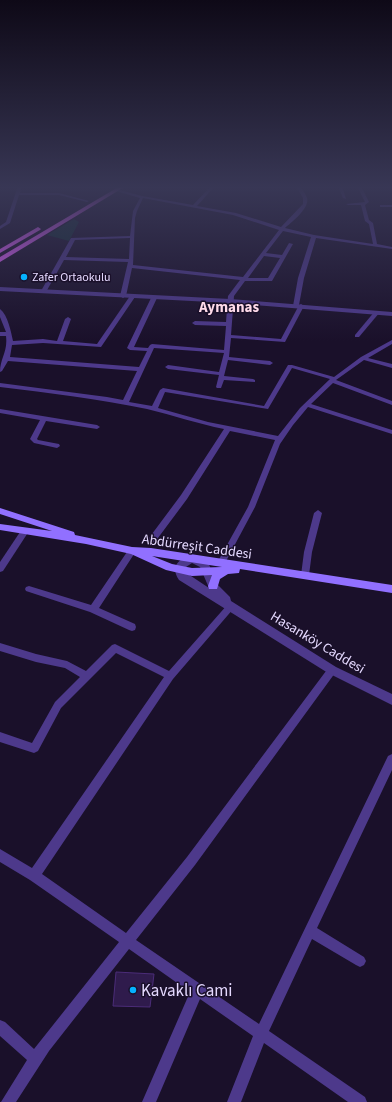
<svg xmlns="http://www.w3.org/2000/svg" width="392" height="1102" font-family="'Source Sans 3',sans-serif">
<style>
.green{fill:#122e34}
.building{fill:#2f1b4c;stroke:#4b2c78}
.lines{fill:none;stroke-linecap:round;stroke-linejoin:round}
.minor{fill:#4d398b;fill-rule:evenodd}
.tertiary{fill:#4d398b;fill-rule:evenodd}
.secondary{fill:#9170ff;fill-rule:evenodd}
.primary{fill:#e460ff;fill-rule:evenodd}
.poi-dot{fill:#05b2ff;stroke:#1a102a;stroke-width:1.5}
.labels{text-anchor:middle;stroke-width:3;stroke-linejoin:round;paint-order:stroke}
.far-poi-label{font-size:12px;fill:#e5d9ff;stroke:#1a102a;text-anchor:start}
.street-label{font-size:14px;fill:#e5d9ff;stroke:#1a102a}
.far-district-label{font-size:15px;font-weight:bold;fill:#ffdbea;stroke:#1a102a}
.near-poi-label{font-size:17px;fill:#e5d9ff;stroke:#1a102a;text-anchor:start}
</style>
<rect width="100%" height="100%" fill="#1a102a"/>
<polygon class="green" points="74,219 79,222 69,241 47,235"/>
<polygon class="building" points="116,972 154,974 150,1007 113,1006"/>
<g class="lines">
<g class="minor">
<polygon points="18,186 22,186 20,193 59,193 89,201 87,202 59,195 19,195 10,223 0,229 0,226 6,222"/>
<path d="M 211,186 L 215,186 L 197,206 L 236,213 L 281,227 L 303,204 L 303,198 L 296,186 L 300,186 C 302,190 306,194 307,198 C 310,208 292,222 285,228 L 314,235 L 373,244 L 369,224 L 365,221 L 361,205 L 348,205 L 346,204 L 365,202 L 357,186 L 361,186 L 369,202 L 365,205 L 369,220 L 373,223 L 377,244 L 392,247 L 392,249 L 316,238 L 304,278 L 299,305 L 301,304 L 304,306 L 285,342 L 231,338 L 229,357 L 270,361 L 273,363 L 270,365 L 228,360 L 224,376 L 253,379 L 255,380 L 255,382 L 224,380 L 221,388 L 217,388 L 216,387 L 219,375 L 168,369 L 165,367 L 168,365 L 219,372 L 224,353 L 154,348 L 129,402 L 152,406 L 160,390 L 163,388 L 264,406 L 288,365 L 292,365 L 334,377 L 361,357 L 392,340 L 392,344 L 368,358 L 392,364 L 392,368 L 364,360 L 336,380 L 392,401 L 392,405 L 333,383 L 311,404 L 392,430 L 392,434 L 308,407 L 293,425 L 280,444 L 255,507 L 224,565 L 218,565 L 217,563 L 248,507 L 275,440 L 230,431 L 187,499 L 155,542 L 149,542 L 148,540 L 149,538 L 181,495 L 224,429 C 198,424 173,415 147,409 C 99,399 49,393 0,387 L 0,383 L 107,397 L 123,400 L 137,371 L 8,361 L 2,371 L 0,372 C 0,358 8,352 6,336 L 0,336 L 0,332 L 6,332 L 0,317 L 0,309 C 8,315 11,332 13,341 L 43,339 L 57,341 L 65,319 L 68,317 L 71,319 L 63,341 L 97,344 L 130,296 L 135,297 L 101,347 L 43,343 L 12,345 L 10,357 L 139,367 L 147,351 L 130,350 L 127,348 L 151,298 L 154,296 L 157,298 L 134,347 L 148,348 L 150,345 L 152,344 L 224,350 L 226,326 L 195,325 L 192,323 L 195,321 L 226,322 L 228,296 L 240,280 L 132,268 L 126,296 L 123,298 L 120,296 L 128,262 L 64,260 L 46,292 L 41,291 L 71,238 L 130,236 L 133,211 L 140,198 L 116,191 L 116,189 L 142,196 L 193,205 ZM 143,198 L 233,215 L 279,230 L 243,277 L 133,265 L 135,218 L 137,211 ZM 283,231 L 311,237 L 298,278 L 293,306 L 298,307 L 281,339 L 231,335 L 234,296 L 245,281 L 272,281 L 293,244 L 289,243 L 282,255 L 266,253 ZM 130,238 L 129,259 L 66,257 L 75,240 ZM 264,256 L 280,258 L 268,278 L 248,278 ZM 292,368 L 330,379 L 300,408 L 278,436 L 208,422 L 158,408 L 165,392 L 268,409 Z"/>
<polygon points="338,186 342,186 346,199 343,198"/>
<rect x="380" y="205" width="12" height="2"/>
<polygon points="375,311 380,312 359,337 355,337 355,335"/>
<polygon points="0,409 97,425 100,427 97,429 46,421 37,439 38,440 59,444 60,446 57,448 34,443 30,439 40,420 0,413"/>
<polygon points="318,510 322,513 312,552 309,575 308,577 302,577 301,575 304,552 314,513"/>
<polygon points="25,528 29,531 3,571 0,572 0,562 22,529"/>
<polygon points="132,548 136,551 99,608 135,624 136,627 135,630 132,631 129,630 90,612 26,591 25,589 26,587 29,586 91,605 129,549"/>
<polygon points="231,603 234,604 235,606 234,608 173,679 42,874 126,933 187,857 329,667 332,666 335,667 337,670 335,673 195,865 136,940 259,1024 388,756 392,754 392,770 317,928 364,957 366,961 364,965 360,967 356,965 312,939 269,1031 365,1097 367,1102 348,1102 264,1043 241,1102 227,1102 253,1036 200,999 156,1102 142,1102 190,992 129,949 49,1051 16,1102 1,1102 27,1060 0,1036 0,1020 5,1022 34,1049 119,942 30,880 0,862 0,849 32,868 164,677 116,653 61,708 38,751 34,753 0,742 0,732 32,743 55,702 80,677 65,668 36,662 0,651 0,643 36,654 67,661 86,671 112,645 115,644 169,671 228,604"/>
</g>
<g class="tertiary">
<polygon points="0,287 230,299 392,312 392,316 230,303 0,291"/>
<path d="M 191,555 L 200,557 L 208,562 L 217,584 L 230,597 L 231,601 L 336,667 L 392,694 L 392,705 L 328,673 L 179,580 C 170,567 178,559 191,555 ZM 192,563 L 200,567 L 209,588 L 185,572 L 186,567 Z"/>
</g>
<path class="secondary" d="M 0,508 L 74,532 L 75,535 L 132,547 L 151,548 L 392,585 L 392,593 L 240,569 L 239,573 L 228,574 L 220,579 L 217,589 L 209,589 L 208,586 L 212,575 L 192,576 L 166,570 L 131,554 L 86,544 L 0,530 L 0,524 L 52,531 L 0,514 ZM 152,556 L 222,567 L 192,568 L 172,564 Z"/>
<g class="primary">
<polygon points="120,186 126,186 0,262 0,257"/>
<polygon points="38,227 41,229 40,230 0,253 0,249"/>
</g>
</g>
<linearGradient id="sky" x2="0" y2="1"><stop stop-color="#0e0917"/><stop offset="0.55" stop-color="#383755"/><stop offset="1" stop-color="#383755" stop-opacity="0"/></linearGradient>
<rect width="392" height="341" fill="url(#sky)"/>
<g class="poi-dot">
<circle cx="24" cy="277" r="4"/>
<circle cx="133" cy="990" r="4"/>
</g>
<g class="labels">
<g class="far-poi-label">
<text x="32" y="281">Zafer Ortaokulu</text>
</g>
<g class="street-label">
<text transform="translate(197 546) rotate(8)" y="5">Abdürreşit Caddesi</text>
<text transform="translate(318 642) rotate(31)" y="5">Hasanköy Caddesi</text>
</g>
<g class="far-district-label">
<text x="229" y="312">Aymanas</text>
</g>
<g class="near-poi-label">
<text x="141" y="996">Kavaklı Cami</text>
</g>
</g>
</svg>
